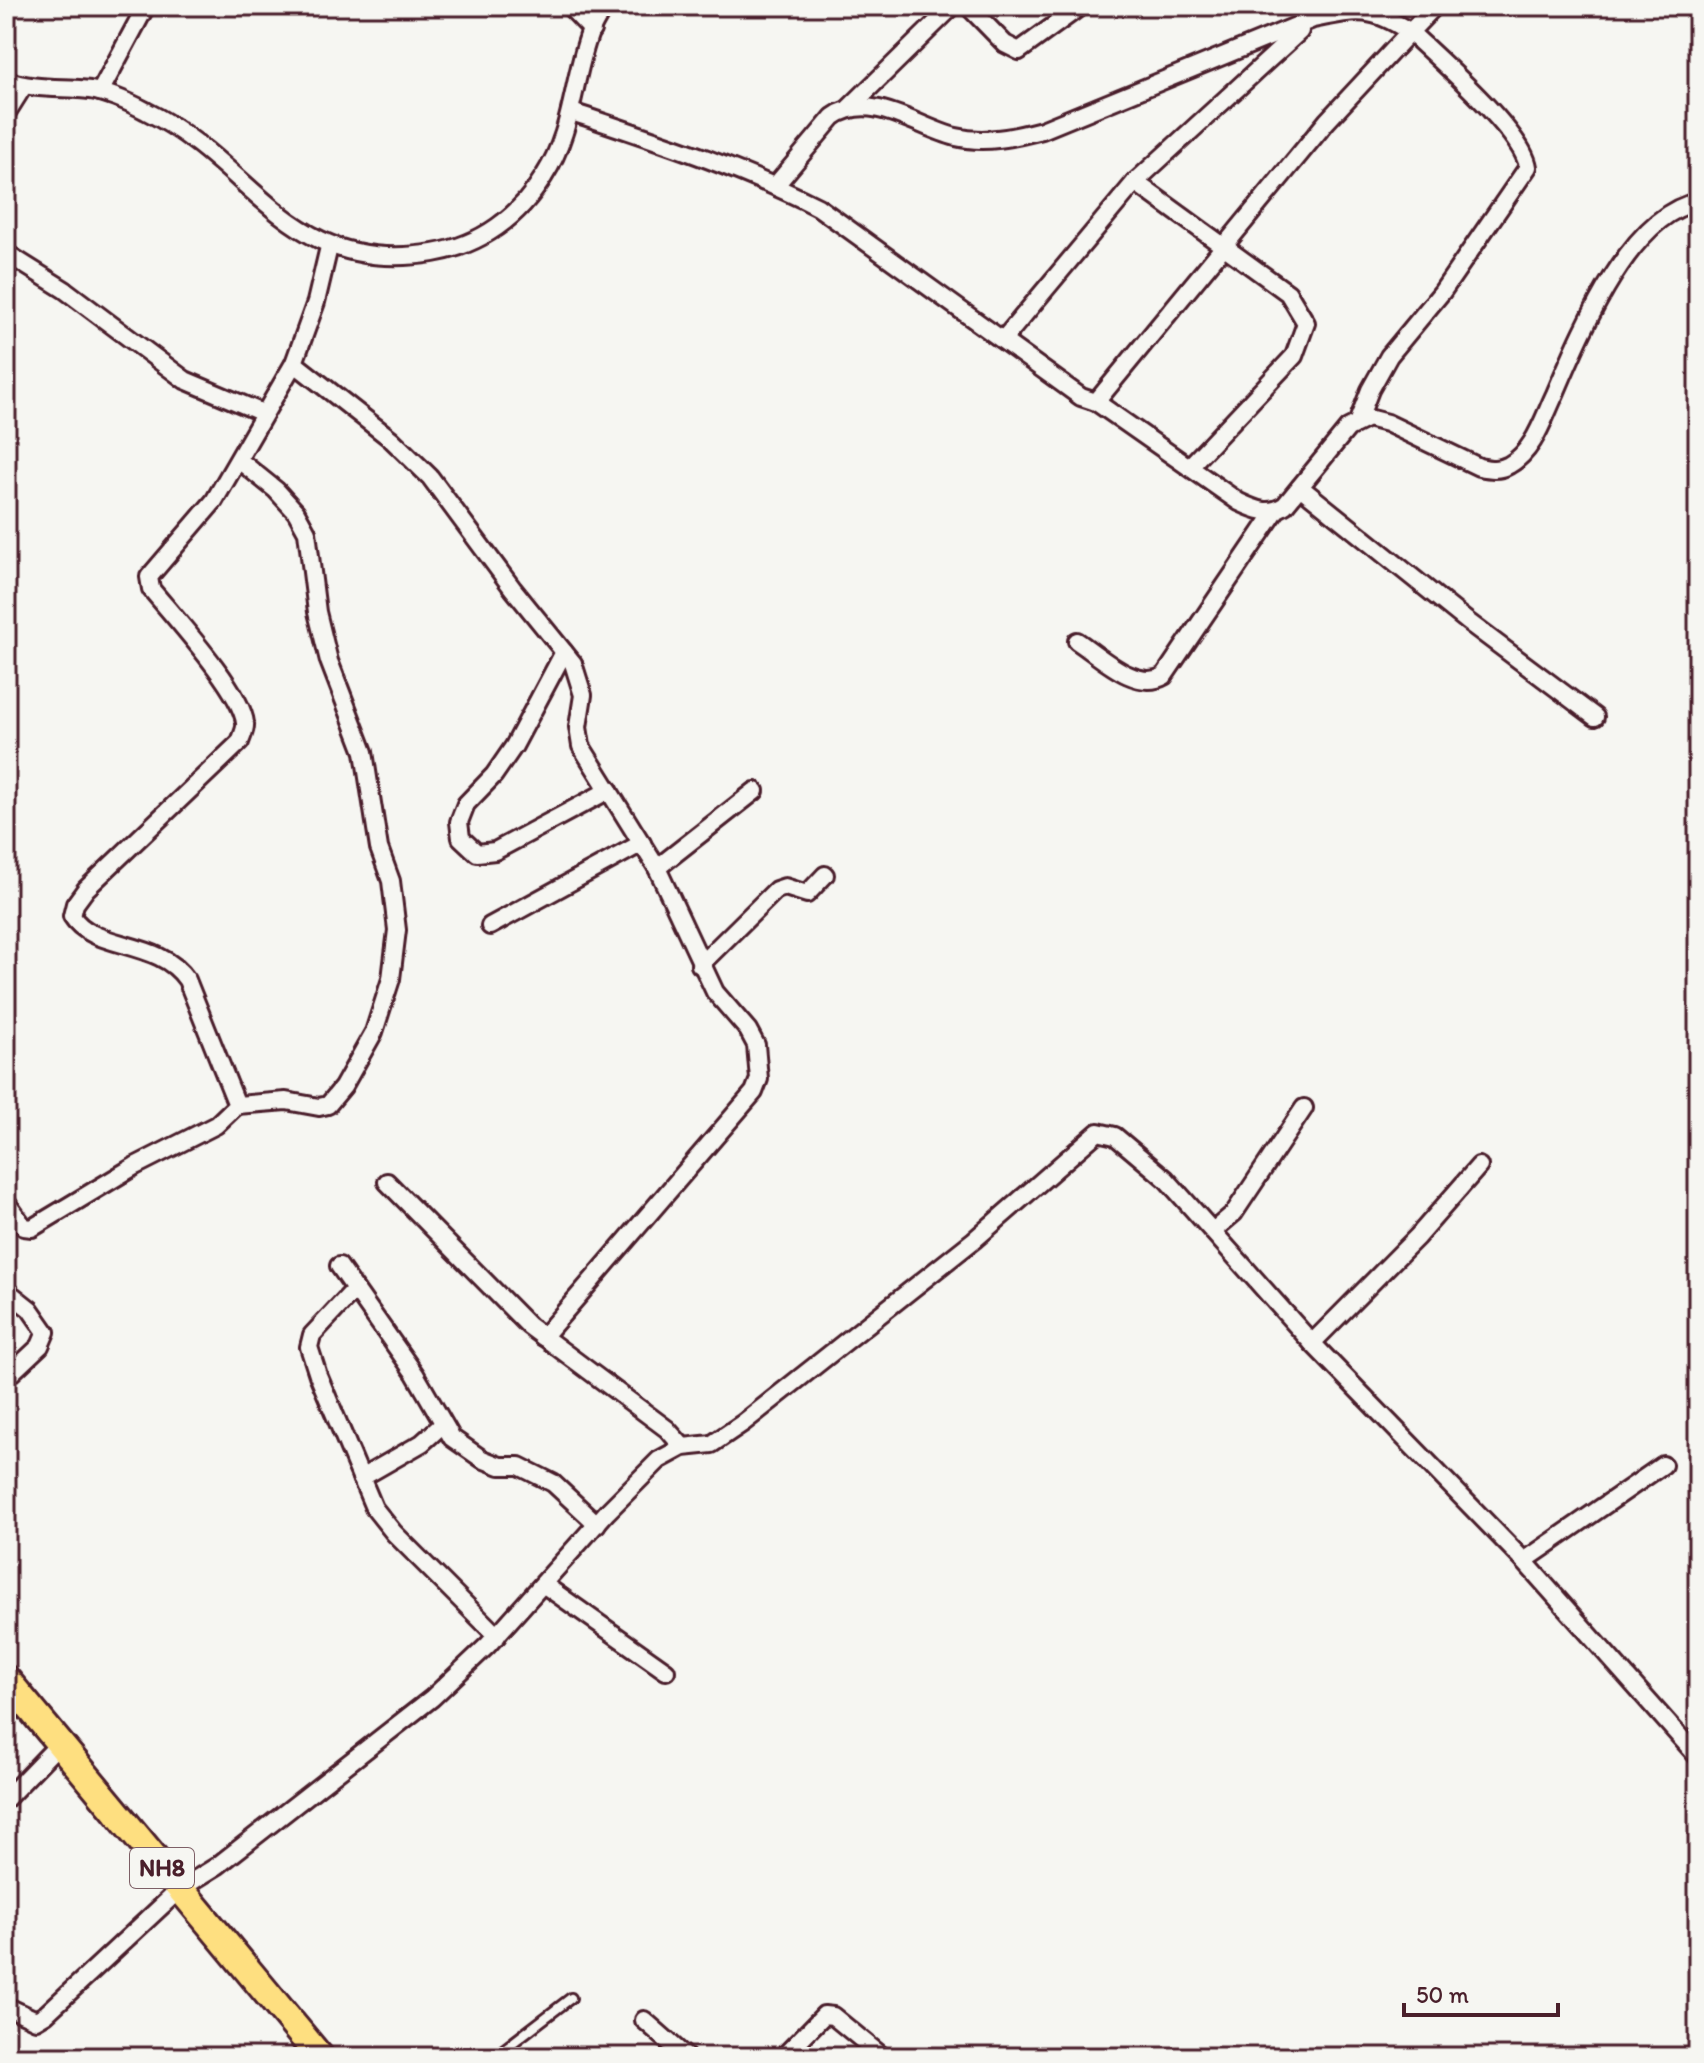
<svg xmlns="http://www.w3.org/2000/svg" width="1704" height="2063" font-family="Itim,sans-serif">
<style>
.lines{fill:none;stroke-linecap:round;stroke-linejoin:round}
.service-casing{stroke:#4a1f2b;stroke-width:14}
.minor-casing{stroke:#4a1f2b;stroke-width:22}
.trunk-casing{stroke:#4a1f2b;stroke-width:32}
.service{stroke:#f6f6f2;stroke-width:8}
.minor{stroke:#f6f6f2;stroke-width:16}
.trunk{stroke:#fedf80;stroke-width:26}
.labels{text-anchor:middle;stroke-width:8;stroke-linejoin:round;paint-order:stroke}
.shield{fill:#f6f6f2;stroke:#7e6067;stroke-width:2}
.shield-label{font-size:24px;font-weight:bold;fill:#4a1f2b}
</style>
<rect width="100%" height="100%" fill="#f6f6f2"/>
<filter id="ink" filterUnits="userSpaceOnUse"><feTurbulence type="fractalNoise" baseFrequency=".0125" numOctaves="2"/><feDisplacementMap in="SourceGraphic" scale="16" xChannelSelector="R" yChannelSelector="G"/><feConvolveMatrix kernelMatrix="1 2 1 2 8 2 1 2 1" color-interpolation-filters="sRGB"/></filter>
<g filter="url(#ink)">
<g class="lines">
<defs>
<polyline id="service" points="494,2057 571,1998"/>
<g id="minor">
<polyline points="569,6 592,30"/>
<polyline points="968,6 1005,44 1019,51 1081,6"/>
<path d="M 6,80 C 33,90 61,87 90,90 C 109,93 129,102 146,111 C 256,165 287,277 433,253 C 481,245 519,217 544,176 C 572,133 572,85 588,38 C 591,27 599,16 604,6"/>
<polyline points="100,92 146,6"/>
<polyline points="849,108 953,6"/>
<path d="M 572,112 C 655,140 739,167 818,207 L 1081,397 L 1096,402 L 1239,502 C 1256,510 1269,516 1285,505 L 1348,428 L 1368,418 L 1387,423 L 1479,467 C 1489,469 1499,471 1509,465 C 1534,451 1543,419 1555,394 C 1580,336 1629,214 1698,202"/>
<polyline points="6,114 23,87"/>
<polyline points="1135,182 1288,293 1306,323 1294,356 1190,466"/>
<path d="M 776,185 L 833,117 C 871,90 916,127 956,137 C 985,144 1015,137 1042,130 L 1313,19 C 1357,10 1371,6 1410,32 L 1327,121 L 1096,402"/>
<polyline points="6,253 65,290 185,380 263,413"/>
<polyline points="1003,340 1135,182 1300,31"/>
<polyline points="294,363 391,439 430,477 513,589 573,663 583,695 578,727 581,746 657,868 715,992 748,1030 756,1045 759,1079 754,1092 543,1337"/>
<path d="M 1358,421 L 1370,390 L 1389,356 L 1442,292 L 1528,167 C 1523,132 1438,59 1410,32 L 1435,6"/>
<polyline points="1300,487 1467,621 1595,717"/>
<path d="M 1077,641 C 1100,656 1136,692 1164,676 L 1275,512"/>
<polyline points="564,652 514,746 494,775 466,804 459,822 461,838 477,853 495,851 609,790"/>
<polyline points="657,868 755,791"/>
<polyline points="490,926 642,843"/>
<polyline points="700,965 776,890 785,887 807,894 825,875"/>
<polyline points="237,1105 286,1101 319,1107 328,1105 343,1087 374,1032 391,979 397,930 391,881 379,848 364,752 329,661 317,612 307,532 296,512 276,490 240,461"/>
<polyline points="387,1182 529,1326 667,1429 683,1447"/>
<path d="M 6,1202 L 24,1227 L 32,1228 L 135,1166 L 216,1125 L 237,1105 L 187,980 C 159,938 93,951 72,916 L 75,904 L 86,889 L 240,742 C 242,736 246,729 245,723 C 242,691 174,617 151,589 L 149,577 L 214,501 L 294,363 L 316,302 L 329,247"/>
<polyline points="1213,1231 1234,1213 1304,1108"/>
<polyline points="339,1266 415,1374 452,1438 482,1459 500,1466 519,1466 553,1483 597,1524"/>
<polyline points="355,1289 312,1335 309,1347 318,1375 374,1508 394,1533 497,1636"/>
<polyline points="6,1290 30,1309 46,1332 40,1346 6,1378"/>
<polyline points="1312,1343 1417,1237 1479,1166"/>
<polyline points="1663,1465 1524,1561 1698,1757"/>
<polyline points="361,1478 422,1443 442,1425"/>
<polyline points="543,1584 666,1671"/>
<polyline points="6,1799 58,1745"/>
<polyline points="6,2006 36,2020 46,2014 180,1889 217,1866 432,1698 488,1645 607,1512 659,1460 683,1447 712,1444 743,1423 974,1240 1098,1132 1115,1136 1166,1179 1312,1343 1524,1561"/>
<polyline points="644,2020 686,2057"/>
<polyline points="783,2057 824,2015 833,2016 883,2057"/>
</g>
<polyline id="trunk" points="6,1679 320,2057"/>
</defs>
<use href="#service" class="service-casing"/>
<use href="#minor" class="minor-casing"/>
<use href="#trunk" class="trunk-casing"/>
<use href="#service" class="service"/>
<use href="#minor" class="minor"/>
<use href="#trunk" class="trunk"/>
</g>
</g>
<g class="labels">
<rect class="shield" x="130" y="1848" width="64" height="40" rx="6"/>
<g class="shield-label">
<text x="162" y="1876">NH8</text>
</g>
</g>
<rect width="1704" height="2063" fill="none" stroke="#f6f6f2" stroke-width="32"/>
<rect x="16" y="16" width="1672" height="2031" fill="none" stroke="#4a1f2b" stroke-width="3" filter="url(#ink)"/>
<path d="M1404 2003v12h154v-12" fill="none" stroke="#4a1f2b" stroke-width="4"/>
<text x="1416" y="2003" font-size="24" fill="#4a1f2b" stroke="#f6f6f2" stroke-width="6" paint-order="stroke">50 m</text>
</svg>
